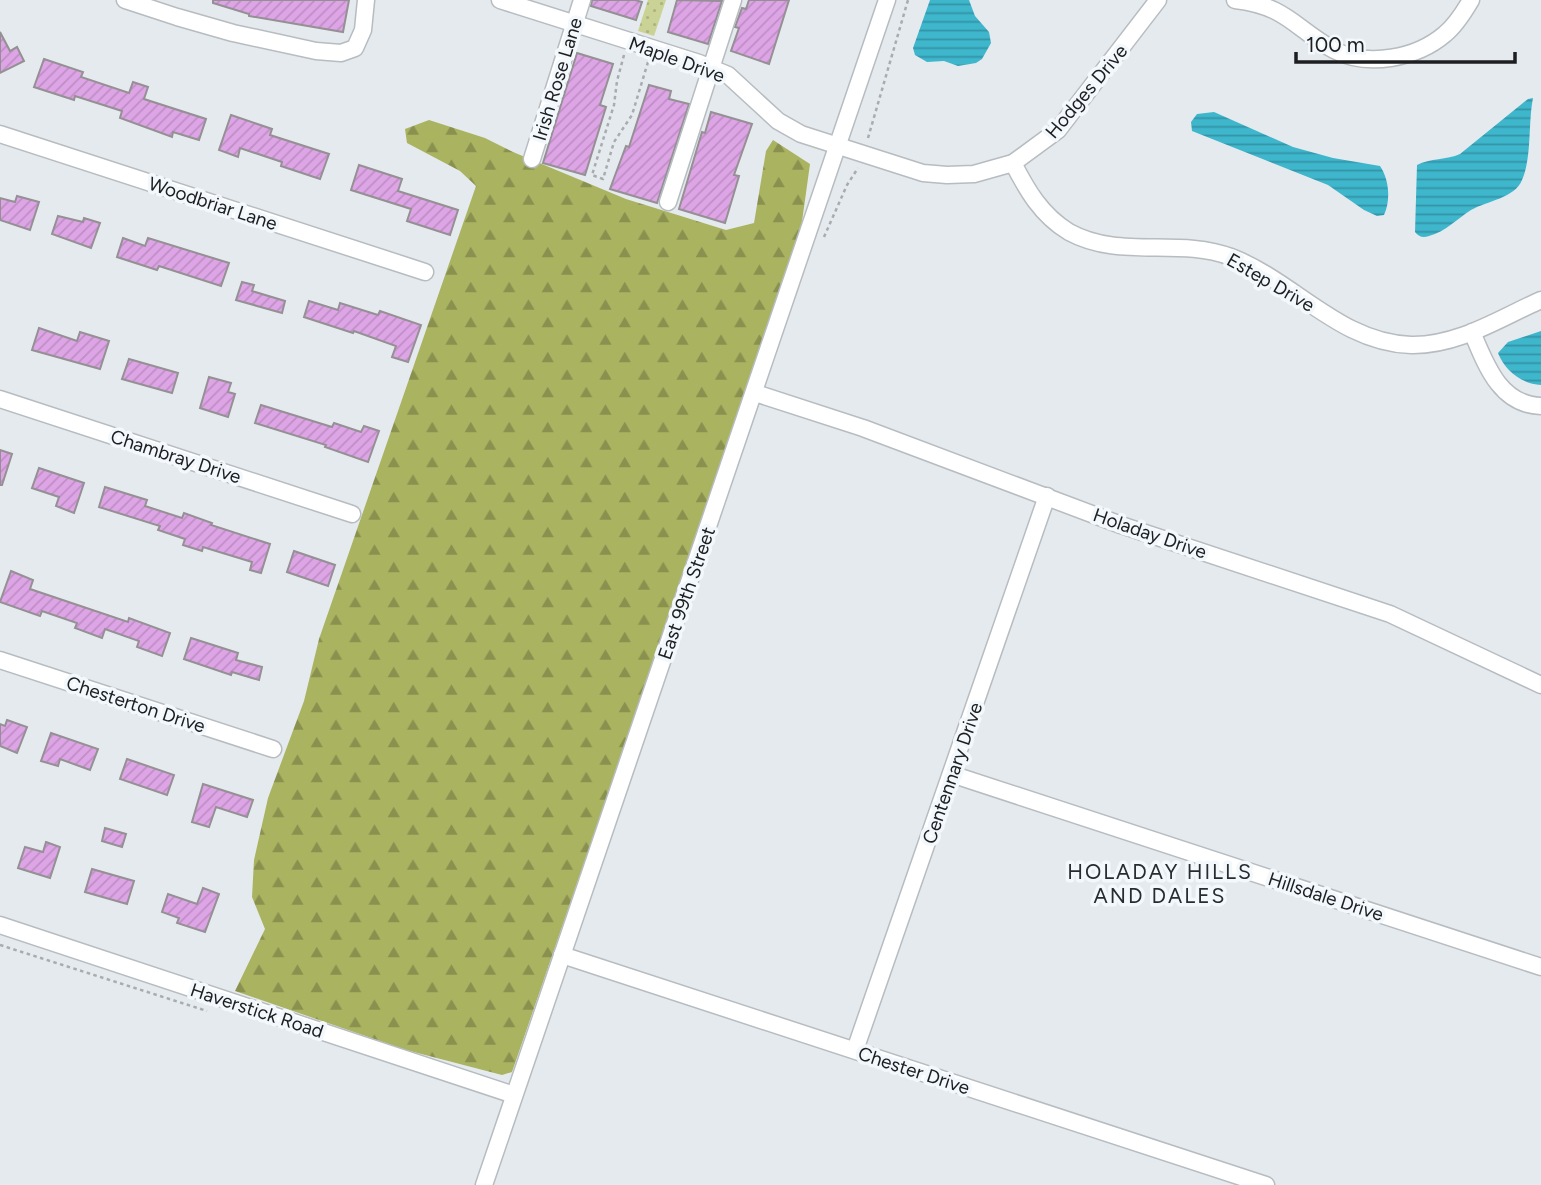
<svg xmlns="http://www.w3.org/2000/svg" width="1541" height="1185" font-family="Figtree,sans-serif">
<style>
.grass{fill:url(#grass-dots)}
.forest{fill:url(#forest-firs)}
.water{fill:url(#water-rules)}
.building{fill:url(#building-hatch);stroke:#949094;stroke-width:2}
.lines{fill:none;stroke-linecap:round;stroke-linejoin:round}
.minor-casing{stroke:#b7bcc0;stroke-width:19}
.path{stroke:#a8acaf;stroke-width:2.5;stroke-dasharray:3.5 3.5;stroke-linecap:butt}
.minor{stroke:#fff;stroke-width:16}
.labels{text-anchor:middle;stroke-width:7;stroke-linejoin:round;paint-order:stroke}
.street-label{font-size:19px;fill:#1c1e20;stroke:#f2f8fc}
.neighbourhood-label{font-size:21px;letter-spacing:2px;fill:#282c2f;stroke:#f2f8fc}
</style>
<defs>
<pattern id="grass-dots" width="8" height="8" patternUnits="userSpaceOnUse" patternTransform="scale(1.75)"><rect width="8" height="8" fill="#cad296"/><path d="M2 2h.1M6 6h.1" fill="none" stroke="#adb481" stroke-width="1.8" stroke-linecap="round"/></pattern>
<pattern id="forest-firs" width="22" height="20" patternUnits="userSpaceOnUse" patternTransform="scale(1.75)"><rect width="22" height="20" fill="#aab360"/><path d="M5 1l3.5 6h-7zM16 11l3.5 6h-7z" fill="#8a914f"/></pattern>
<pattern id="water-rules" width="6" height="5" patternUnits="userSpaceOnUse" patternTransform="scale(1.75)"><rect width="6" height="5" fill="#3eb6cc"/><path d="M0 2.5h6" fill="none" stroke="#3393a5"/></pattern>
<pattern id="building-hatch" width="6" height="6" patternUnits="userSpaceOnUse" patternTransform="scale(1.75)"><rect width="6" height="6" fill="#dea5e6"/><path d="M-1 1l2-2M0 6l6-6M5 7l2-2" fill="none" stroke="#be8ec5"/></pattern>
</defs>
<rect width="100%" height="100%" fill="#e5eaee"/>
<polygon class="grass" points="648,0 666,0 654,36 638,31"/>
<polygon class="forest" points="429,120 485,138 513,152 626,199 726,230 754,223 766,151 773,140 810,164 800,236 787,275 512,1072 502,1075 406,1050 235,991 265,929 252,897 254,860 268,798 304,701 319,639 476,186 460,171 407,143 405,129"/>
<g class="water">
<polygon points="930,0 969,0 975,16 989,32 991,43 982,59 976,63 958,66 944,61 927,62 915,55 913,48"/>
<path d="M 1533,98 C 1528,123 1532,158 1522,180 C 1515,198 1487,201 1471,210 C 1458,218 1445,232 1429,236 C 1423,238 1419,237 1415,232 L 1417,165 C 1430,158 1447,160 1460,154 L 1528,99 Z"/>
<path d="M 1214,112 L 1293,147 L 1333,158 L 1380,166 C 1389,179 1391,200 1384,215 L 1377,216 L 1364,210 L 1328,185 L 1192,131 L 1191,122 L 1197,114 Z"/>
<path d="M 1541,331 L 1541,385 C 1522,384 1505,371 1498,353 L 1508,342 Z"/>
</g>
<g class="building">
<polygon points="213,0 349,0 343,32 249,16 249,14 213,3"/>
<polygon points="592,0 635,0 642,2 636,20 591,6"/>
<polygon points="677,0 722,1 708,44 668,32"/>
<polygon points="749,0 789,0 769,64 731,51 739,28 735,27 742,8 746,9"/>
<polygon points="0,32 10,51 17,47 24,61 0,73"/>
<polygon points="577,53 613,64 600,105 606,107 585,175 543,163"/>
<polygon points="44,59 83,72 81,77 129,93 133,82 148,87 144,99 206,119 199,140 173,132 172,137 156,131 120,118 122,111 75,96 74,100 34,87"/>
<polygon points="649,85 671,91 669,99 689,104 657,203 610,189 626,146 629,147"/>
<polygon points="711,112 752,124 734,175 739,176 725,223 679,209 702,132 705,133"/>
<polygon points="231,115 272,129 270,135 329,154 320,179 281,166 282,162 240,148 238,157 219,150"/>
<polygon points="359,165 402,179 398,191 458,210 450,235 407,221 411,209 351,190"/>
<polygon points="17,196 39,202 30,230 0,220 0,198 15,202"/>
<polygon points="58,216 83,222 84,218 100,223 91,248 52,234"/>
<polygon points="123,238 145,246 148,238 229,263 221,286 159,266 157,270 117,257"/>
<polygon points="242,282 254,285 252,291 285,301 282,313 236,300"/>
<polygon points="309,301 338,310 340,303 378,315 380,311 421,325 408,362 392,357 396,346 354,331 353,333 304,317"/>
<polygon points="39,328 77,341 80,332 109,341 100,369 32,350"/>
<polygon points="129,359 178,373 172,393 122,379"/>
<polygon points="209,377 231,383 228,392 235,394 228,417 200,408"/>
<polygon points="261,405 332,427 334,423 361,432 364,426 379,431 368,462 325,447 326,445 255,423"/>
<polygon points="0,450 12,454 2,485 0,485"/>
<polygon points="39,468 84,483 74,513 56,506 59,497 32,488"/>
<polygon points="105,487 147,500 145,506 182,518 184,513 212,523 211,525 270,544 261,573 250,570 252,562 203,547 202,551 183,545 185,539 158,530 160,526 99,507"/>
<polygon points="294,551 335,565 328,586 287,572"/>
<polygon points="11,571 33,580 30,589 128,622 129,618 170,633 162,656 137,647 139,641 105,629 102,638 75,628 77,623 42,611 40,616 0,602"/>
<polygon points="191,638 238,653 236,660 262,667 259,680 232,672 231,675 184,659"/>
<polygon points="7,720 27,727 17,753 0,746 0,724 5,726"/>
<polygon points="51,733 98,749 90,770 60,759 58,766 41,761"/>
<polygon points="127,759 174,775 167,795 120,779"/>
<polygon points="203,784 253,800 247,817 216,807 209,827 192,822"/>
<polygon points="105,828 126,834 122,847 102,841"/>
<polygon points="46,842 60,847 50,878 18,868 25,847 43,852"/>
<polygon points="92,869 134,881 127,904 85,892"/>
<polygon points="203,888 219,894 205,932 177,923 179,918 162,912 168,894 197,904"/>
</g>
<g class="lines">
<defs>
<g id="minor">
<polyline points="125,0 177,17 233,33 316,51 341,53 355,48 363,30 366,0"/>
<polyline points="500,0 699,63 728,75 778,121 801,134 923,173 947,175 974,174 1013,163 1058,130 1158,0"/>
<path d="M 1235,0 C 1287,6 1294,28 1334,50 C 1368,68 1417,58 1445,34 C 1456,25 1464,12 1471,0"/>
<polyline points="0,134 425,272"/>
<polyline points="532,159 582,0"/>
<path d="M 1013,163 C 1027,190 1041,215 1069,232 C 1120,260 1178,237 1231,257 C 1294,281 1340,343 1411,345 C 1458,346 1500,318 1541,300"/>
<polyline points="668,202 733,0"/>
<path d="M 1472,332 C 1486,365 1500,405 1541,406"/>
<polyline points="755,393 863,428 1121,525 1390,614 1541,685"/>
<polyline points="0,399 352,514"/>
<polyline points="0,660 273,749"/>
<polyline points="951,774 1541,967"/>
<polyline points="0,925 514,1095"/>
<polyline points="562,955 1266,1185"/>
<polyline points="855,1050 1047,496"/>
<polyline points="484,1185 887,0"/>
</g>
</defs>
<use href="#minor" class="minor-casing"/>
<g class="path">
<polyline points="624,55 617,81 614,105 592,175 603,179 614,142 632,115 648,62"/>
<polyline points="868,138 908,0"/>
<polyline points="824,237 847,185 858,168"/>
<polyline points="0,945 207,1011"/>
</g>
<use href="#minor" class="minor"/>
</g>
<g class="labels">
<g class="street-label">
<text transform="translate(677 59) rotate(20)" y="7">Maple Drive</text>
<text transform="translate(557 79) rotate(-73)" y="7">Irish Rose Lane</text>
<text transform="translate(1086 91) rotate(-50)" y="7">Hodges Drive</text>
<text transform="translate(213 203) rotate(18)" y="7">Woodbriar Lane</text>
<text transform="translate(1271 282) rotate(30)" y="7">Estep Drive</text>
<text transform="translate(176 456) rotate(18)" y="7">Chambray Drive</text>
<text transform="translate(1150 533) rotate(19)" y="7">Holaday Drive</text>
<text transform="translate(686 593) rotate(-71)" y="7">East 99th Street</text>
<text transform="translate(136 704) rotate(18)" y="7">Chesterton Drive</text>
<text transform="translate(952 773) rotate(-71)" y="7">Centennary Drive</text>
<text transform="translate(1326 896) rotate(18)" y="7">Hillsdale Drive</text>
<text transform="translate(257 1010) rotate(18)" y="7">Haverstick Road</text>
<text transform="translate(914 1070) rotate(18)" y="7">Chester Drive</text>
</g>
<g class="neighbourhood-label">
<text x="1160" y="879">HOLADAY HILLS<tspan x="1160" dy="24">AND DALES</tspan></text>
</g>
</g>
<path d="M1296 52v10h219v-10" fill="none" stroke="#1c1e20" stroke-width="3.5"/>
<text x="1306" y="52" font-size="21" fill="#1c1e20" stroke="#f2f8fc" stroke-width="5" paint-order="stroke">100 m</text>
</svg>
